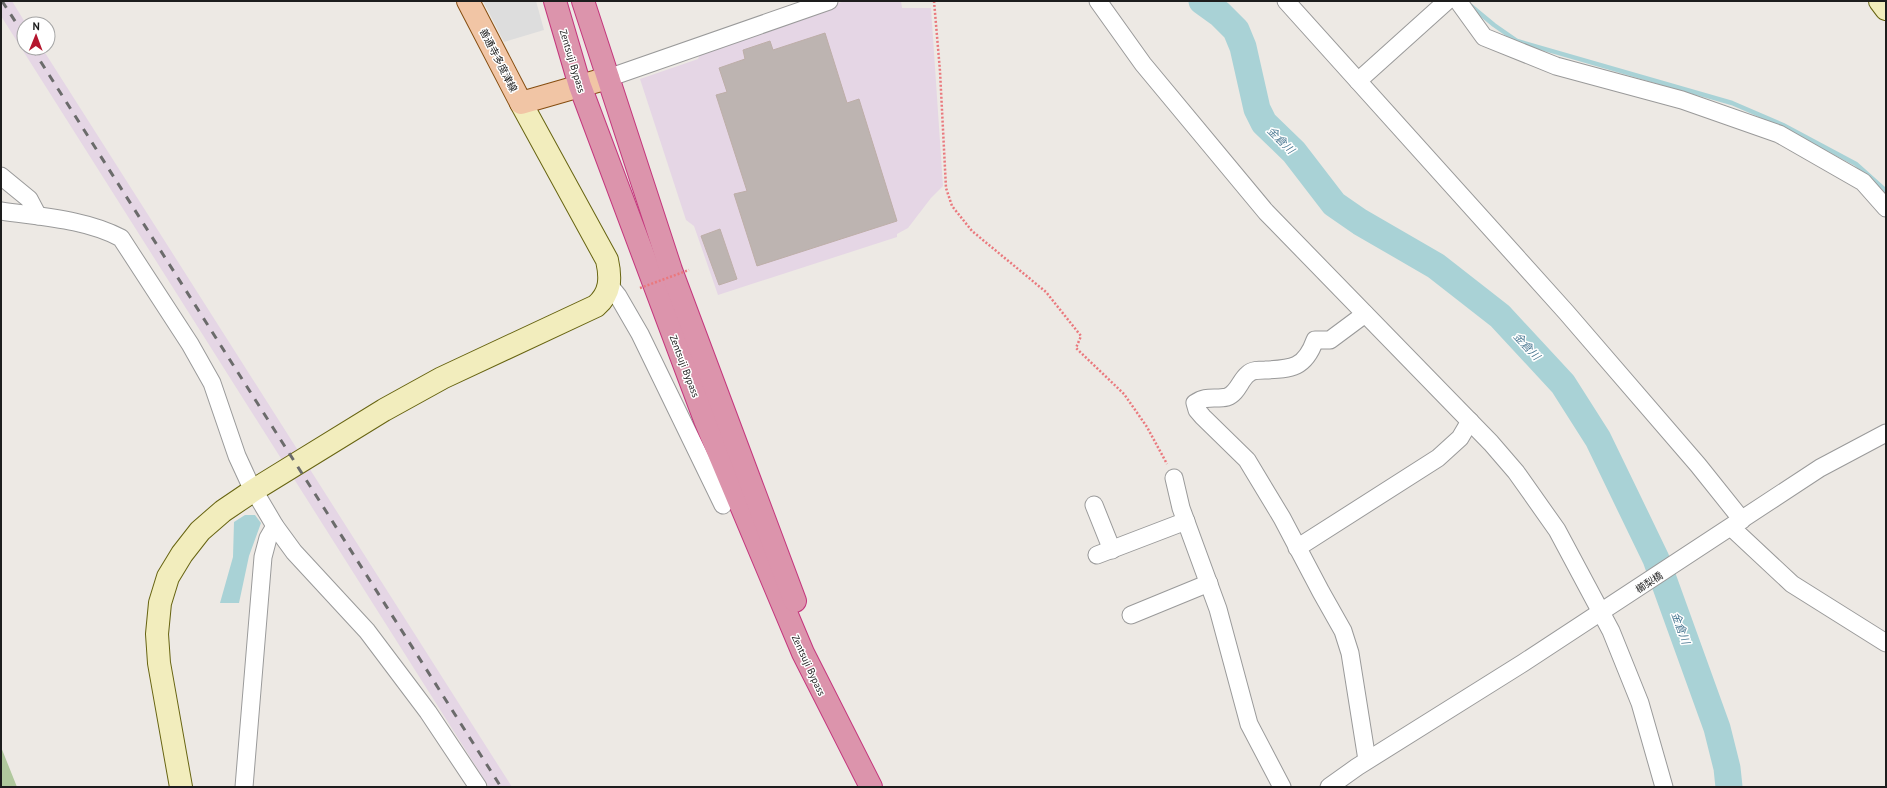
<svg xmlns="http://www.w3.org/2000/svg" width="1887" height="788" font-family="'PT Sans','Noto Sans JP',sans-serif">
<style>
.industrial{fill:#e5d6e5}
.forest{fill:#b0c89d}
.parking{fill:#ddd}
.water{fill:#a9d2d6}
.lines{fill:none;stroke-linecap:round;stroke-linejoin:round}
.stream{stroke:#a9d2d6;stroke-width:4.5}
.river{stroke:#a9d2d6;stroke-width:27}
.building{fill:#bdb4b1;stroke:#bdaea8}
.street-casing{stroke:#9a9a9a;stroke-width:19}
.secondary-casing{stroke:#676411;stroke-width:24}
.primary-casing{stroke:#854d10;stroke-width:24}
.highway-casing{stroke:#c4377d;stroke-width:24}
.path{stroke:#ea787d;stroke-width:2.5;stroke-dasharray:2 2;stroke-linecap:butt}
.street{stroke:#fff;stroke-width:17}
.secondary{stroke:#f2edbd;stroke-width:22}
.primary{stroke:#f1c5a5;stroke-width:22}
.highway{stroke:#dc94ac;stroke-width:22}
.rail{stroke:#6b6b6b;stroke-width:3;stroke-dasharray:8 8;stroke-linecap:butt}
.path-bridge{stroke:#ea787d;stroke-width:2.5;stroke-dasharray:2 2;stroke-linecap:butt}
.labels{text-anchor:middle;stroke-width:3;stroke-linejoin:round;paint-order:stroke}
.street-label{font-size:10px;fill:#1d1d1d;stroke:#fff}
.water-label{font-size:11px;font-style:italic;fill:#4d7a93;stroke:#fff}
</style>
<rect width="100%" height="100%" fill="#ede9e4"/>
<g class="industrial">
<polygon points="1,1 12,1 26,24 24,24 24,48 42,48 512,787 489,787 1,16"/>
<polygon points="845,1 901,1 902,8 931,8 943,186 931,198 908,228 897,234 897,237 718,295 694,226 686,220 640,79 698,59 703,47"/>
</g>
<polygon class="forest" points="1,747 17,787 1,787"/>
<polygon class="parking" points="483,1 536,1 544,30 504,42"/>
<polygon class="water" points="245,515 255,515 261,523 249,556 239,603 220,603 233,557 234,522"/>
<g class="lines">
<polyline class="stream" points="1471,6 1494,25 1517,41 1732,103 1783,125 1856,164 1886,191"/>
<polyline class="river" points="1202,1 1220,14 1236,30 1243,47 1257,109 1264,123 1294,152 1334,204 1360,222 1436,266 1500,316 1563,384 1598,439 1656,559 1717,728 1727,768 1729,787"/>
</g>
<g class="building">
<polygon points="825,33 847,103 859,99 897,221 757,266 734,194 747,191 716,95 727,92 719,68 745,59 743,50 770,41 773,50"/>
<polygon points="720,229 737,279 719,285 701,236"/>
</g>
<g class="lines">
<defs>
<g id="street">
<polyline points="1098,1 1143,64 1266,212 1491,443 1516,472 1557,530 1611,631 1640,703 1664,787"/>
<polyline points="1286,1 1566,312 1698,465 1742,520"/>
<polyline points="1458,1 1484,37 1556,66 1682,100 1779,134 1863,182 1886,208"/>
<polyline points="608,78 829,1"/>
<polyline points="1358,81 1447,1"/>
<polyline points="1,176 29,199 38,216"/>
<path d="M 1,211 C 41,217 85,219 121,238 L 190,344 L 212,383 L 237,456 L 249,482 L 275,526 L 294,552 L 367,631 L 428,712 L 478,787"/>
<polyline points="610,286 618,296 640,334 723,505"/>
<path d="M 1365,314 L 1330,340 L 1315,340 C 1305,368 1292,369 1265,370 C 1259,370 1252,370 1248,374 C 1240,380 1238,393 1227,397 C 1216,400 1206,395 1195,403 L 1197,410 L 1203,417 L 1247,460 L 1282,518 L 1321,592 L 1343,631 L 1350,653 L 1367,760"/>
<polyline points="1174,478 1181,508 1218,609 1249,724 1282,787"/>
<polyline points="1094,505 1112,550"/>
<polyline points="1732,528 1792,584 1886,643"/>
<polyline points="1297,548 1438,458 1460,438 1470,421"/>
<polyline points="1097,555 1186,521"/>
<polyline points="1131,615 1209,583"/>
<polyline points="244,787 263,557 268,538 275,526"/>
<polyline points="1329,787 1357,767 1523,663 1820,468 1886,433"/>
</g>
<g id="secondary">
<polyline points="1880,1 1886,9"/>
<path d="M 181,787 L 159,663 L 157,634 L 160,603 L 168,577 L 182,554 L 200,531 L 223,511 L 254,490 L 384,410 L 442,378 L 596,306 C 611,293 611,278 607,260 L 521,103"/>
</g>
<polyline id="primary" points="468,1 521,103 608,78"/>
<g id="highway">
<polyline points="555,1 580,86 705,420 803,653 871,787"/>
<polyline points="583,1 671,270 795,601"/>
</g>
</defs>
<use href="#street" class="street-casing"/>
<use href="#secondary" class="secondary-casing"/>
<use href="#primary" class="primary-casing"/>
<use href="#highway" class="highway-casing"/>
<polyline class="path" points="934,1 940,71 946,188 952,206 972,231 1046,292 1081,336 1076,348 1124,394 1147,427 1167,464"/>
<use href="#street" class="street"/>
<use href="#secondary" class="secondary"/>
<use href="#primary" class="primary"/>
<use href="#highway" class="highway"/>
<g class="rail">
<polyline points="2,1 24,35"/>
<polyline points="32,48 501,787"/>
</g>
<polyline class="path-bridge" points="640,288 689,270"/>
</g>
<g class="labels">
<g class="street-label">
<text transform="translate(499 60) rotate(63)" y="4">善通寺多度津線</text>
<text transform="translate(573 61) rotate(73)" y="4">Zentsuji Bypass</text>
<text transform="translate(685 366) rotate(69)" y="4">Zentsuji Bypass</text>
<text transform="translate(1649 582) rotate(-33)" y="4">櫛梨橋</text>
<text transform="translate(809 665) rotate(65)" y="4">Zentsuji Bypass</text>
</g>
<g class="water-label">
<text transform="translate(1281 140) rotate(45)" y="4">金倉川</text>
<text transform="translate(1527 346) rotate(47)" y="4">金倉川</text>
<text transform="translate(1681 628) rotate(70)" y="4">金倉川</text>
</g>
</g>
<rect width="1887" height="788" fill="none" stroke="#1d1d1d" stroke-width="4"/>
<g transform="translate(36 36) rotate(1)"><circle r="19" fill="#ffffff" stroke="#a5a5a5"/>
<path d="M0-3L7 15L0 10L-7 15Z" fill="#b4162e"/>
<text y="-6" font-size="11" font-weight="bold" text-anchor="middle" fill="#1d1d1d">N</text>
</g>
</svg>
